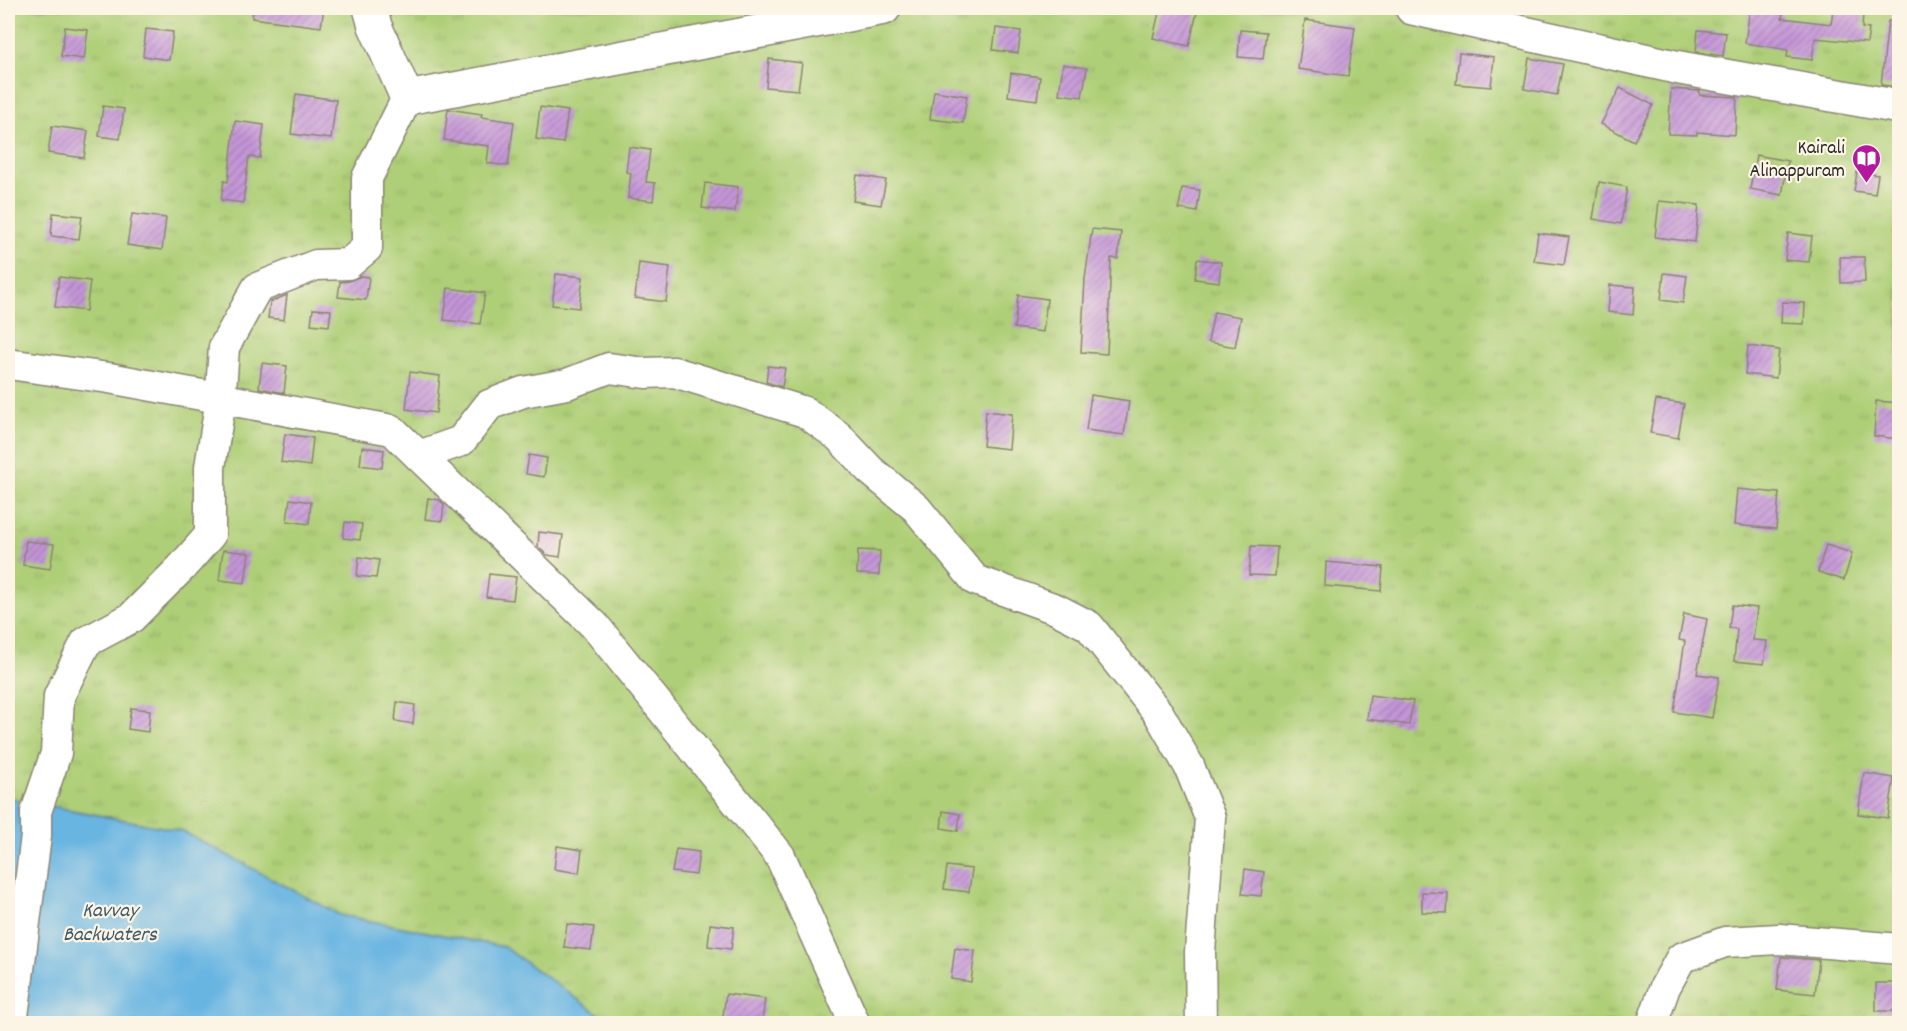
<svg xmlns="http://www.w3.org/2000/svg" width="1907" height="1031" font-family="Dekko,sans-serif">
<style>
.grass{fill:url(#grass-tufts);stroke:#6c7d51;stroke-width:1.5}
.water{fill:#69b5e2;stroke:#4a7086;stroke-width:1.5}
.building{fill:url(#building-hatch)}
.lines{fill:none;stroke-linecap:round;stroke-linejoin:round}
.minor-casing{stroke:#8a8472;stroke-width:33}
.major-casing{stroke:#8a8472;stroke-width:36}
.minor{stroke:#fff;stroke-width:30}
.major{stroke:#fff;stroke-width:33}
.labels{text-anchor:middle;stroke-width:4.5;stroke-linejoin:round;paint-order:stroke}
.poi-label{font-size:20px;fill:#2b2b2b;stroke:#fcf5e5;text-anchor:end}
.water-label{font-size:21px;font-style:italic;fill:#415b6b;stroke:#fcf5e5}
</style>
<defs>
<pattern id="grass-tufts" width="24" height="20" patternUnits="userSpaceOnUse" patternTransform="scale(1.5)"><rect width="24" height="20" fill="#aecf77"/><path d="M3 7l-1-3M5 7V3M7 7l1-3M15 17l-1-3M17 17v-4M19 17l1-3" fill="none" stroke="#96b267"/></pattern>
<pattern id="building-hatch" width="6" height="6" patternUnits="userSpaceOnUse" patternTransform="scale(1.5)"><rect width="6" height="6" fill="#c495d8"/><path d="M-1 1l2-2M0 6l6-6M5 7l2-2" fill="none" stroke="#9f7aaf"/></pattern>
</defs>
<rect width="100%" height="100%" fill="#fcf5e5"/>
<filter id="ink" filterUnits="userSpaceOnUse"><feTurbulence type="fractalNoise" baseFrequency=".0167" numOctaves="2"/><feDisplacementMap in="SourceGraphic" scale="12" xChannelSelector="R" yChannelSelector="G"/><feConvolveMatrix kernelMatrix="1 2 1 2 8 2 1 2 1" color-interpolation-filters="sRGB"/></filter>
<filter id="wash" filterUnits="userSpaceOnUse"><feTurbulence type="fractalNoise" baseFrequency=".008" numOctaves="4" result="noise"/><feDisplacementMap in="SourceGraphic" scale="24" xChannelSelector="R" yChannelSelector="G"/><feGaussianBlur stdDeviation="1.35" result="paint"/><feColorMatrix in="noise" values="0 0 0 0 0 0 0 0 0 0 0 0 0 0 0 0 0 1.4 0 .05"/><feComposite in="paint" operator="in"/></filter>
<g filter="url(#wash)">
<rect width="100%" height="100%" fill="#e9deba"/>
<polygon class="grass" points="8,8 1899,8 1899,1023 611,1023 504,947 340,915 182,831 8,798"/>
<polygon class="water" points="8,798 182,831 340,915 504,947 611,1023 8,1023"/>
<g id="blocks">
<g class="building">
<polygon points="253,8 324,8 321,27 252,18"/>
<polygon points="1160,8 1198,8 1189,46 1153,38"/>
<polygon points="1750,8 1783,13 1782,18 1831,24 1833,10 1863,13 1862,28 1869,29 1867,43 1815,38 1812,60 1787,57 1788,50 1745,43"/>
<polygon points="1305,20 1355,27 1348,76 1298,69"/>
<polygon points="1888,21 1899,22 1899,87 1881,85"/>
<polygon points="65,27 88,30 84,59 61,56"/>
<polygon points="996,28 1021,31 1018,53 993,50"/>
<polygon points="146,29 173,32 169,60 143,56"/>
<polygon points="1240,30 1266,32 1263,59 1238,57"/>
<polygon points="1698,30 1726,33 1723,56 1696,52"/>
<polygon points="1459,53 1494,57 1491,87 1456,84"/>
<polygon points="1529,58 1563,64 1557,95 1524,89"/>
<polygon points="769,59 802,63 798,90 766,87"/>
<polygon points="1063,64 1087,68 1082,97 1059,94"/>
<polygon points="1011,73 1040,77 1037,100 1008,96"/>
<polygon points="1620,88 1653,105 1634,141 1601,124"/>
<polygon points="1671,89 1700,91 1700,95 1737,97 1735,135 1697,132 1697,135 1668,134"/>
<polygon points="934,91 967,96 963,123 930,119"/>
<polygon points="296,94 336,100 331,139 291,134"/>
<polygon points="103,106 124,109 120,139 99,136"/>
<polygon points="540,107 568,111 563,143 536,139"/>
<polygon points="448,109 482,114 481,117 514,122 508,166 487,163 489,146 444,140"/>
<polygon points="235,121 264,125 260,158 249,157 243,203 221,200 224,181 228,182"/>
<polygon points="52,126 88,131 84,158 48,153"/>
<polygon points="629,147 650,150 646,182 655,183 653,201 628,198 631,173 626,172"/>
<polygon points="1756,155 1788,161 1782,195 1750,189"/>
<polygon points="1857,172 1878,175 1875,194 1854,191"/>
<polygon points="857,175 886,180 881,205 853,201"/>
<polygon points="1599,182 1627,187 1621,224 1593,219"/>
<polygon points="705,183 738,187 735,212 702,208"/>
<polygon points="1182,188 1200,190 1197,212 1179,209"/>
<polygon points="1659,201 1699,205 1695,242 1655,237"/>
<polygon points="53,213 82,216 79,239 51,236"/>
<polygon points="132,214 166,218 162,250 127,245"/>
<polygon points="1092,229 1121,232 1118,259 1111,258 1107,354 1081,352 1085,279"/>
<polygon points="1538,233 1569,237 1564,265 1534,261"/>
<polygon points="1788,233 1812,236 1809,262 1785,260"/>
<polygon points="1840,257 1864,257 1865,282 1841,283"/>
<polygon points="1197,259 1221,262 1219,282 1195,279"/>
<polygon points="639,263 670,267 666,302 635,298"/>
<polygon points="1664,273 1687,276 1683,303 1661,300"/>
<polygon points="556,274 583,277 579,308 552,305"/>
<polygon points="361,276 369,277 366,300 338,297 340,282 349,281"/>
<polygon points="59,277 90,281 86,311 55,307"/>
<polygon points="1610,285 1635,287 1633,315 1608,312"/>
<polygon points="448,288 485,293 480,324 444,320"/>
<polygon points="287,295 284,320 268,318 270,302"/>
<polygon points="1018,295 1047,299 1043,332 1014,328"/>
<polygon points="1782,302 1805,303 1804,324 1781,323"/>
<polygon points="313,309 331,310 329,326 311,324"/>
<polygon points="1214,312 1241,317 1235,347 1208,342"/>
<polygon points="1748,346 1779,350 1776,378 1745,374"/>
<polygon points="262,363 287,366 284,393 259,388"/>
<polygon points="768,366 785,368 782,387 766,382"/>
<polygon points="410,372 440,376 436,413 406,409"/>
<polygon points="1091,395 1129,401 1124,435 1086,430"/>
<polygon points="1656,400 1684,404 1678,438 1650,433"/>
<polygon points="1876,401 1899,403 1899,439 1874,436"/>
<polygon points="986,411 1012,414 1009,449 983,446"/>
<polygon points="285,434 313,438 310,466 281,462"/>
<polygon points="362,447 384,450 382,468 360,465"/>
<polygon points="529,455 547,458 544,477 526,474"/>
<polygon points="1737,489 1779,493 1776,529 1734,525"/>
<polygon points="428,498 439,500 444,504 442,521 425,519"/>
<polygon points="290,499 311,502 309,524 287,521"/>
<polygon points="345,522 362,524 360,540 343,538"/>
<polygon points="539,532 563,535 560,557 547,555 538,547"/>
<polygon points="26,541 54,544 50,569 23,565"/>
<polygon points="1826,545 1852,553 1844,580 1818,572"/>
<polygon points="1251,546 1277,547 1275,576 1249,575"/>
<polygon points="223,550 249,553 245,583 219,580"/>
<polygon points="858,550 880,551 879,575 857,574"/>
<polygon points="359,557 379,560 376,578 357,576"/>
<polygon points="1326,562 1383,567 1381,591 1325,586"/>
<polygon points="489,574 516,577 513,600 486,597"/>
<polygon points="1732,605 1757,608 1753,640 1767,641 1764,664 1734,661 1737,629 1729,628"/>
<polygon points="1684,614 1707,619 1697,674 1719,677 1712,718 1674,712 1685,641 1679,640"/>
<polygon points="1370,695 1413,701 1409,725 1367,719"/>
<polygon points="397,702 415,705 413,724 395,721"/>
<polygon points="131,708 150,710 148,732 128,729"/>
<polygon points="1864,773 1894,778 1888,818 1858,814"/>
<polygon points="943,811 960,814 958,831 941,828"/>
<polygon points="557,846 582,850 579,873 554,869"/>
<polygon points="676,849 699,852 696,875 672,872"/>
<polygon points="947,866 972,869 969,892 944,889"/>
<polygon points="1245,869 1264,872 1261,896 1242,894"/>
<polygon points="1422,892 1448,893 1447,913 1422,912"/>
<polygon points="567,924 594,927 591,950 564,947"/>
<polygon points="710,924 734,927 731,949 708,946"/>
<polygon points="955,948 975,951 971,982 951,979"/>
<polygon points="1781,957 1819,960 1815,994 1777,990"/>
<rect x="1876" y="983" width="23" height="28"/>
<polygon points="726,994 765,999 762,1023 722,1023"/>
</g>
</g>
</g>
<g filter="url(#ink)">
<use href="#blocks" fill-opacity="0" stroke="#8a8472" stroke-width="1.5"/>
<g class="lines">
<defs>
<g id="minor">
<polyline points="8,364 109,378 392,430 595,626 780,856 855,1024"/>
<polyline points="419,456 461,441 489,405 523,392 567,384 609,368 645,373 674,372 805,412 838,436 870,470 916,508 975,580 1056,609 1089,626 1159,714 1189,766 1210,818 1200,952 1201,1024"/>
<polyline points="12,1024 36,836 36,812 56,753 59,696 86,642 131,618 181,568 210,535 210,467 220,405 224,347 257,288 316,265 348,264 367,248 367,178 407,98"/>
<polyline points="1652,1024 1665,987 1681,958 1725,942 1779,939 1900,949"/>
</g>
<g id="major">
<polyline points="370,8 375,26 407,98 884,8"/>
<polyline points="1412,8 1680,68 1900,107"/>
</g>
</defs>
<use href="#minor" class="minor-casing"/>
<use href="#major" class="major-casing"/>
<use href="#minor" class="minor"/>
<use href="#major" class="major"/>
</g>
</g>
<defs>
<symbol id="library-pin" viewBox="-11 -11 22 30"><path d="M0 17L-7.5 6A9.5 9.5 0 1 1 7.5 6Z" fill="#b5179e" stroke="#fcf5e5"/><path d="M-6-4Q-3-5.5-.7-3.5V5Q-3 3-6 4ZM6-4Q3-5.5 .7-3.5V5Q3 3 6 4Z" fill="#fff"/></symbol>
</defs>
<g fill-rule="evenodd">
<use href="#library-pin" x="1850" y="142" width="33" height="45"/>
</g>
<g class="labels">
<g class="poi-label">
<text x="1845" y="153">Kairali<tspan x="1845" dy="23">Alinappuram</tspan></text>
</g>
<g class="water-label">
<text x="110" y="916">Kavvay<tspan x="110" dy="24">Backwaters</tspan></text>
</g>
</g>
<rect width="1907" height="1031" fill="none" stroke="#fcf5e5" stroke-width="30"/>
</svg>
